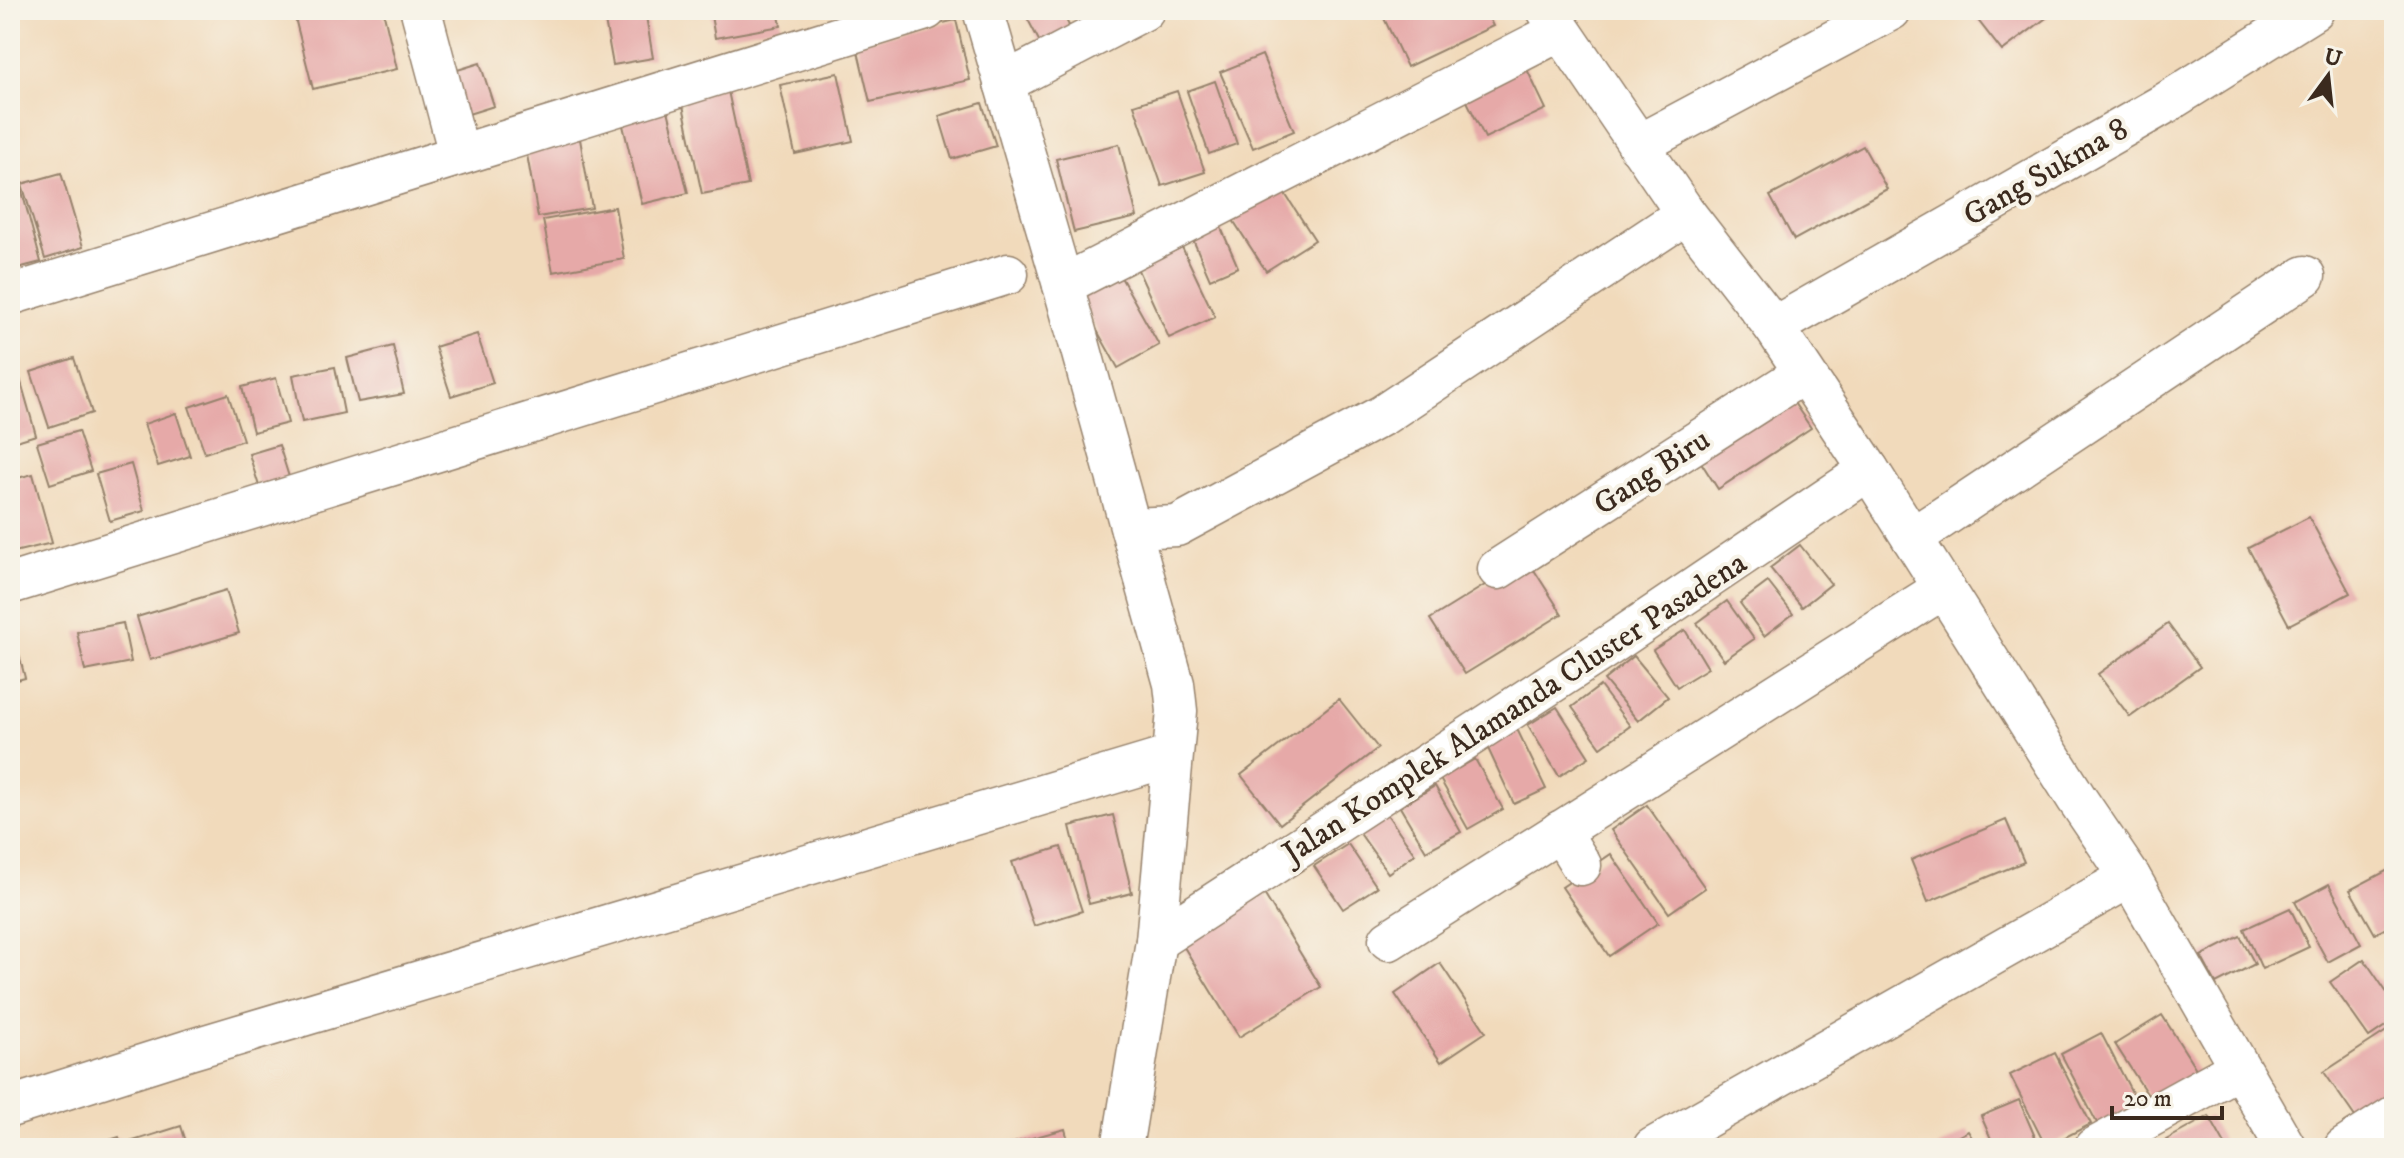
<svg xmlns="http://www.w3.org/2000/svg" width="2404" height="1158" font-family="'IM FELL DW Pica',serif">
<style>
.building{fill:#e6a9a8}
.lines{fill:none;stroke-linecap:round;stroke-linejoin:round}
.minor-casing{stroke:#96826c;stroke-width:43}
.minor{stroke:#fff;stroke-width:40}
.labels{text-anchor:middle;stroke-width:8;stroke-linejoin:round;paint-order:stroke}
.street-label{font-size:32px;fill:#3b2a1e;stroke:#f7f3e8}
</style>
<rect width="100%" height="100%" fill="#f7f3e8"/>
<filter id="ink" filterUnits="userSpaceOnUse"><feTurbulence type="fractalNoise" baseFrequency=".0125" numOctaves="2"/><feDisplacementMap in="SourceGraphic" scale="16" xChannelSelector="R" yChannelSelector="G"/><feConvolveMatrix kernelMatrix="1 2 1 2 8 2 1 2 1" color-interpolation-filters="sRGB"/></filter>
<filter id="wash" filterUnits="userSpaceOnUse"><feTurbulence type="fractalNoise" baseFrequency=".006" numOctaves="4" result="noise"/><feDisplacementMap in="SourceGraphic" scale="32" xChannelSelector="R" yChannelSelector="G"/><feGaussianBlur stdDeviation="1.8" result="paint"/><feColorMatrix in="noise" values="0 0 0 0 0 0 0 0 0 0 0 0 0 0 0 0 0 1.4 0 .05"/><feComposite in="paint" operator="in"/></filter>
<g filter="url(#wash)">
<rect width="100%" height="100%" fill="#f1dabb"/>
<g id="blocks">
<g class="building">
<polygon points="293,10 383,10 397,69 313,89"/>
<polygon points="603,10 645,10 653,58 613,65"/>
<polygon points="710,10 778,10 781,26 715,38"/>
<polygon points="1023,10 1061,10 1078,43 1048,58"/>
<polygon points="1385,10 1485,10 1493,26 1407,67 1381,12"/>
<polygon points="1970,10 2057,10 2002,51"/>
<polygon points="956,20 970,80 870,102 856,43"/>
<polygon points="1262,55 1294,131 1253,148 1220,72"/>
<polygon points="1522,59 1546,109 1485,138 1461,89"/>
<polygon points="480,63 494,106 462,116 448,73"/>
<polygon points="838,73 853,141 795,154 780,85"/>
<polygon points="1215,81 1237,144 1209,154 1187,91"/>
<polygon points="727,86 748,185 702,194 681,96"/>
<polygon points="1177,91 1205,172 1162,186 1134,105"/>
<polygon points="666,102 688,193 642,204 620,113"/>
<polygon points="982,103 996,146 952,159 939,116"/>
<polygon points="580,139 592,208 538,217 526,149"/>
<polygon points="1119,144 1137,217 1074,232 1056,159"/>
<polygon points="1863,146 1887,189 1794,240 1770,196"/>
<polygon points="61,173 83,247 45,259 22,184"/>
<polygon points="20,184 41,262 10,270 10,187"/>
<polygon points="1280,186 1315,240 1266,271 1231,217"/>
<polygon points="615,207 624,259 553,272 543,220"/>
<polygon points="1219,223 1238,267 1210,279 1191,235"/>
<polygon points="1182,247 1215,317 1169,338 1137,268"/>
<polygon points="1117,270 1159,345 1118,368 1076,293"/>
<polygon points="477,334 493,383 451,396 435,347"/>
<polygon points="393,346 404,394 358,402 347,358"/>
<polygon points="74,358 92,413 49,427 31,372"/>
<polygon points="335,367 344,413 302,422 293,375"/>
<polygon points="17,368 36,435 10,443 10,370"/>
<polygon points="276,378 288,423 253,432 242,387"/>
<polygon points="1784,388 1811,428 1718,489 1692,448"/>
<polygon points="228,394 243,440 205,453 189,407"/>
<polygon points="176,413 190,456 158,466 144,424"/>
<polygon points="78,431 91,471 50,484 37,443"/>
<polygon points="279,445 289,477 259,486 249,454"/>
<polygon points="131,464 144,511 110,521 96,474"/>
<polygon points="33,474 52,543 10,553 10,480"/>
<polygon points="2309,517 2350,593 2289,625 2248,548"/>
<polygon points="1800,545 1831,584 1802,607 1770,568"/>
<polygon points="1527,559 1562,614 1465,674 1430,619"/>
<polygon points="1768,582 1793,614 1764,636 1740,603"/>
<polygon points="226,590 239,633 150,660 137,617"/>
<polygon points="1727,601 1754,639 1724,660 1697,623"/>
<polygon points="123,623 131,662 85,671 77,632"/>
<polygon points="2168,624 2200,667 2130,717 2098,674"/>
<polygon points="1685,630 1708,668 1677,687 1653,650"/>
<polygon points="15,638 25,678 10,682 10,639"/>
<polygon points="1634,656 1668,697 1638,721 1604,680"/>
<polygon points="1600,686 1630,726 1601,747 1572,707"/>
<polygon points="1339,699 1378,748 1280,824 1241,775"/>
<polygon points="1557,707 1589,757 1559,776 1528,725"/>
<polygon points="1516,727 1546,789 1514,804 1485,742"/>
<polygon points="1475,759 1503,809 1468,829 1440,779"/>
<polygon points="1435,786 1461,832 1426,851 1400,807"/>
<polygon points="1647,805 1705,888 1669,913 1611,830"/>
<polygon points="1386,813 1415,854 1388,873 1359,832"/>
<polygon points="1113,815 1132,893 1089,904 1070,826"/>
<polygon points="2006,820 2024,862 1928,902 1911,860"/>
<polygon points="1348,844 1377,887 1343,909 1314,866"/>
<polygon points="1061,847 1082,911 1034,926 1012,862"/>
<polygon points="1611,854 1658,923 1609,956 1562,887"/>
<polygon points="2388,870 2394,881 2394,924 2375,934 2350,890"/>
<polygon points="1258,884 1321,987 1239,1037 1176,934"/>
<polygon points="2329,884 2361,944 2328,962 2295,902"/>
<polygon points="2290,908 2309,947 2262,969 2244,929"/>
<polygon points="2240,936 2255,964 2216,984 2201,956"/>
<polygon points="2364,959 2394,1003 2394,1020 2369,1037 2330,982"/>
<polygon points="1440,963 1486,1032 1441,1062 1395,994"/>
<polygon points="2162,1015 2198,1072 2151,1100 2115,1044"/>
<polygon points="2394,1026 2394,1106 2362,1127 2324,1072"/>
<polygon points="2101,1033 2138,1104 2098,1125 2061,1054"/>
<polygon points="2055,1053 2091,1124 2046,1147 2010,1075"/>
<polygon points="2019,1100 2039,1146 2034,1148 1995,1148 1981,1116"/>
<polygon points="2209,1116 2227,1148 2171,1148 2166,1140"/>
<polygon points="181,1126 188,1148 131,1148 130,1142"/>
<polygon points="1065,1129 1070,1148 999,1148 999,1147"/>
<polygon points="1968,1131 1978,1148 1937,1148"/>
<polygon points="119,1137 123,1148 88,1148 88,1147"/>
</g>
</g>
</g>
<g filter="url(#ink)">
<use href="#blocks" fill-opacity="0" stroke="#96826c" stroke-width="2"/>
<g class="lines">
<defs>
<g id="minor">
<polyline points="983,10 1063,285 1560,31"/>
<polyline points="1547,10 1686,214 1774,327 1869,470 2077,799 2130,877 2286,1148"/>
<polyline points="421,11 459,154"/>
<polyline points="1004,83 1144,10"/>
<polyline points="1638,145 1891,10"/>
<polyline points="1063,285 1174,684 1177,711 1156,941 1122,1148"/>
<polyline points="10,295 926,10"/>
<polyline points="1774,327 2164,104 2314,10"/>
<polyline points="1131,528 1177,526 1383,415 1686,214"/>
<polyline points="1912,538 2305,276"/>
<polyline points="1498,569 1804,373"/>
<polyline points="10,584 1008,274"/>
<polyline points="1560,831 1581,865"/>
<polyline points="1389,940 1944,588"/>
<polyline points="1156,941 1610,645 1869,470"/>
<polyline points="10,1107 189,1050 1172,756"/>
<polyline points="1653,1148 2130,877"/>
<polyline points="2094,1148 2239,1068"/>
<polyline points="2344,1148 2394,1116"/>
</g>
</defs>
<use href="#minor" class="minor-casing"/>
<use href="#minor" class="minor"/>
</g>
</g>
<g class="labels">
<g class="street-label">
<text transform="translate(2045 171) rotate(-30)" y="11">Gang Sukma 8</text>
<text transform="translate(1651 471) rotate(-33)" y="11">Gang Biru</text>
<text transform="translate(1514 707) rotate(-33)" y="11">Jalan Komplek Alamanda Cluster Pasadena</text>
</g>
</g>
<rect width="2404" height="1158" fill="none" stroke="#f7f3e8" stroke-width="40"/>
<g transform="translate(2328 76) rotate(15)" stroke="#f7f3e8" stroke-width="6" paint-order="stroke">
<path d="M0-6L14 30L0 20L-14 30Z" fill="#3b2a1e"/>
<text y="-12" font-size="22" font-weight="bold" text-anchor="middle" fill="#3b2a1e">U</text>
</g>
<path d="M2112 1106v12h110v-12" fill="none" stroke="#3b2a1e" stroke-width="4"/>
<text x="2124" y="1106" font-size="24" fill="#3b2a1e" stroke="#f7f3e8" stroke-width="6" paint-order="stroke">20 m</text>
</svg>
